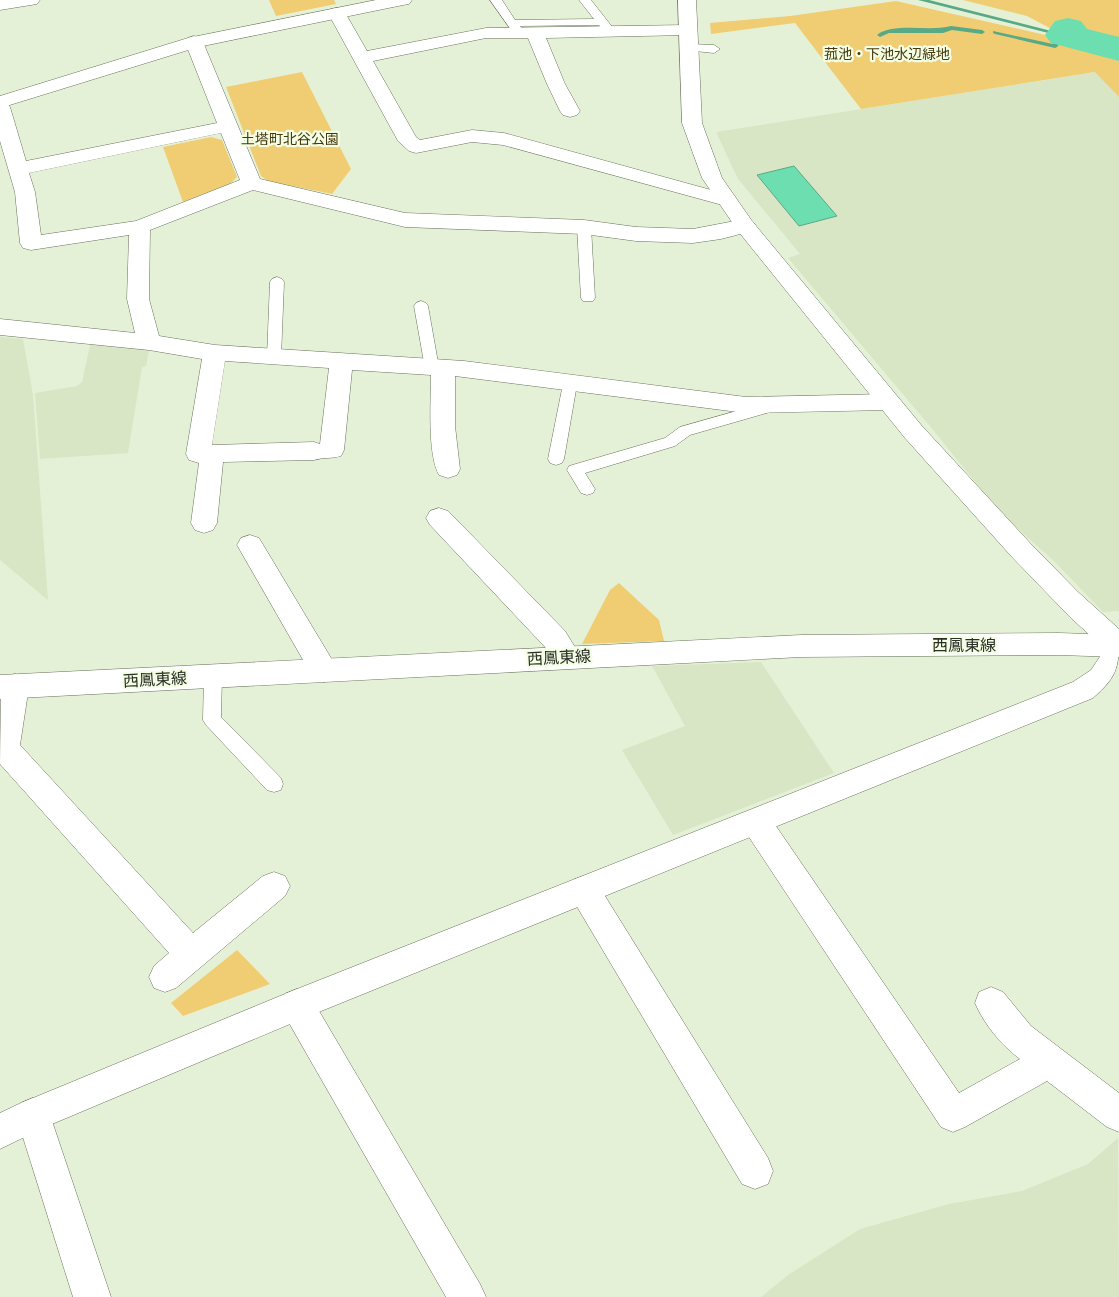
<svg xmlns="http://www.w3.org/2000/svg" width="1119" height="1297" font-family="Raleway,'Noto Sans JP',sans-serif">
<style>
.built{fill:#d8e6c5}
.green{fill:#f0cd72}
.water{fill:#6cdeb0;stroke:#58a986}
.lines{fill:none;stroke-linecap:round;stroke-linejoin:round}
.stream{fill:#58a986;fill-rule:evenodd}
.river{fill:#6cdeb0;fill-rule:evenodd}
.service-casing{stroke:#68725b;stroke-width:1}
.minor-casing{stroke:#68725b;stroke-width:1}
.tertiary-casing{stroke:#68725b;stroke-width:1}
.secondary-casing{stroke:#68725b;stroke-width:1}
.service{fill:#fff;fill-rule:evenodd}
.minor{fill:#fff;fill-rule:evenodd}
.tertiary{fill:#fff;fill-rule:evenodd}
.secondary{fill:#fff;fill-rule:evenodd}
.labels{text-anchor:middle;stroke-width:4.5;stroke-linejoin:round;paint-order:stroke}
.far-park-label{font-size:14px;fill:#46370c;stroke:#f3fee4}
.street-label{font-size:16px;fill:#292d24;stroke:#f3fee4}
</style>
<rect width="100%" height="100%" fill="#e5f1d7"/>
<g class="built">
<polygon points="1096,72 1119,97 1119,611 1103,612 1054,561 1000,513 934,431 788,258 800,254 738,179 716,132"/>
<polygon points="0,337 23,339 33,395 48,600 0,560"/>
<polygon points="91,341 149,350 146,366 142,367 128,453 40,459 35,393 77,386 82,382"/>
<polygon points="761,662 834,773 673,835 622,750 685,726 652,666"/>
<polygon points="1118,1138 1119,1297 761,1297 788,1275 860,1229 949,1204 1022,1191 1088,1164"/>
</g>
<g class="green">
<polygon points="269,0 334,0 336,4 276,16"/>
<polygon points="963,0 1119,0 1119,97 1095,72 861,109 795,23 711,34 710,23 790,16 896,1 1076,42 1027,16"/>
<polygon points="302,72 351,169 332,194 268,181 261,176 226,87"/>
<polygon points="211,137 222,140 237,177 230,184 183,202 163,147"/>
<polygon points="619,583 659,620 664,641 582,644 610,590"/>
<polygon points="237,950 270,984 183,1016 171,1003"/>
</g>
<polygon class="water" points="794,166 837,216 799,226 757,175"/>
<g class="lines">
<g class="stream">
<polygon points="918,0 929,0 1067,35 1057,47 1055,48 995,34 993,33 993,31 1053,44 1060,36"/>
<path d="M 951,26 L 982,30 L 985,32 L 982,34 L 952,30 L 943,33 L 889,33 L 880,37 L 877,35 C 893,22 930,32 951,26 Z"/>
</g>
<polygon class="river" points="1068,18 1081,21 1087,29 1119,37 1119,61 1051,43 1045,35 1055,21"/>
<defs>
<g id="service">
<polygon points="490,0 502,0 515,20 594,19 579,0 591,0 613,28 607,31 603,30 599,25 520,26 524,32 518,35 514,34"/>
<polygon points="689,44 714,45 720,49 714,53 685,50 683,48 685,46"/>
<polygon points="584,223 591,227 595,298 593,301 583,301 581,298 577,227"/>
<polygon points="277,277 282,279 284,282 281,357 279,361 269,361 267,357 270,282 272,279"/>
<polygon points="421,301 426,303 428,306 439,368 437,372 427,372 425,368 414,306 416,303"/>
<polygon points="570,379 575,380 577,384 564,459 562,463 556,465 550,463 548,459 563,384 565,380"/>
<polygon points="772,401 777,402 780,406 777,410 690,435 675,446 585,473 595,489 593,493 587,495 581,493 567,470 569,466 665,438 680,427"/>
<polygon points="213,669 219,671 222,676 221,717 281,778 283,784 281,790 274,792 267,790 206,725 203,720 204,676 207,671"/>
</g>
<g id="minor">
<polygon points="0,0 40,0 37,4 0,10"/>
<polygon points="337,8 343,9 367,51 486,28 688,25 694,26 697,30 694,34 688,35 546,38 565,84 580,111 577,115 570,117 563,115 560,111 547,84 528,38 486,38 373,61 416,137 420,140 472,130 504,133 733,196 736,200 733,204 726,206 503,145 472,142 416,153 409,151 398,141 328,13 331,9"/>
<path d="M 194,36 L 200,38 L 203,42 L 260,179 L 405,213 L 584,220 L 636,227 L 693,229 L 745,219 L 752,221 L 756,226 L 752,231 L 721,239 L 693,243 L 636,241 L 584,234 L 405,227 L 253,190 L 150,230 L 149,299 L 159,336 L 215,345 L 464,361 L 746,397 L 887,394 L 895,396 L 899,402 L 895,408 L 887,410 L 746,413 L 455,376 L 455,426 L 460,469 L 457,475 L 448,478 L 439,475 C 427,454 431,400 431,375 L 352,370 L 344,450 L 341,456 C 331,459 324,457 314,460 L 223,462 L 217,523 L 213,530 L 204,533 L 195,530 L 191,523 L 199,463 L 189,460 L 186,454 L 202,359 L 149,350 L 0,335 L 0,319 L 135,333 L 127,299 L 129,235 L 31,250 L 23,248 L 20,243 L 15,192 L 0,141 L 0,101 L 7,103 L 10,107 L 26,161 L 217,123 L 185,42 L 188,38 ZM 221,133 L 240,180 L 136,221 L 41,235 L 35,192 L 29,173 ZM 225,361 L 329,368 L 320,444 L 314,442 L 212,445 Z"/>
<path d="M 439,508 L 448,511 L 565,631 L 581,657 L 577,665 C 557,671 555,661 545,647 L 430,525 L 426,518 L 430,511 Z"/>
<polygon points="250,535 259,538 334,663 338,671 334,679 324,682 314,679 237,545 241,538"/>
<polygon points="15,674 25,678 29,686 20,745 193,933 263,876 274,872 285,876 290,886 285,896 176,988 165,992 154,988 149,977 154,966 169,953 0,764 1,686 5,678"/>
<path d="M 756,809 L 767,813 L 959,1093 L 1020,1059 C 1001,1045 984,1024 975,1003 L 979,992 L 991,987 L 1003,992 L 1031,1026 L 1119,1093 L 1119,1132 L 1107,1127 L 1047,1081 L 965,1127 L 953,1132 L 941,1127 L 745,831 L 741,822 L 745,813 Z"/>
<polygon points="584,876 595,880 768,1158 773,1171 768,1184 755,1189 742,1184 573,900 568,890 573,880"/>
<polygon points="297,989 309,994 480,1284 486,1297 446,1297 285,1016 281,1005 285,994"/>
<polygon points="33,1098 45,1103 50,1115 111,1297 73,1297 16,1115 21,1103"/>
</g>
<g id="tertiary">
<polygon points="376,0 412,0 409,4 403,5 198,47 0,108 0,96 188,38"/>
<path d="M 678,0 L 696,0 L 702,123 L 722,178 L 752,221 L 922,426 L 1030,543 L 1078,592 L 1119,629 C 1119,667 1119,675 1093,698 L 309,1016 L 45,1127 L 0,1149 L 0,1113 L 21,1103 L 297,989 L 1073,682 L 1091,670 L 1105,649 L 1071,618 L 1012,557 L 905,438 L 738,231 L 702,178 L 682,123 Z"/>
</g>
<polygon id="secondary" points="1059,633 1119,635 1119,657 1059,655 801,657 0,699 0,675 801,635"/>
</defs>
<use href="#service" class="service-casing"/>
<use href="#minor" class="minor-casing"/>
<use href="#tertiary" class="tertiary-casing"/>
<use href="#secondary" class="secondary-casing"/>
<use href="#service" class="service"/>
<use href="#minor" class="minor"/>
<use href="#tertiary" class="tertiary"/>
<use href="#secondary" class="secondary"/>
</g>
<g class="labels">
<g class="far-park-label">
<text x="887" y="59">菰池・下池水辺緑地</text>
<text x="290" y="144">土塔町北谷公園</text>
</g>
<g class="street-label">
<text x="964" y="651">西鳳東線</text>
<text transform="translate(559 657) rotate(-3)" y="6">西鳳東線</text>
<text transform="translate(155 679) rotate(-3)" y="6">西鳳東線</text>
</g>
</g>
</svg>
